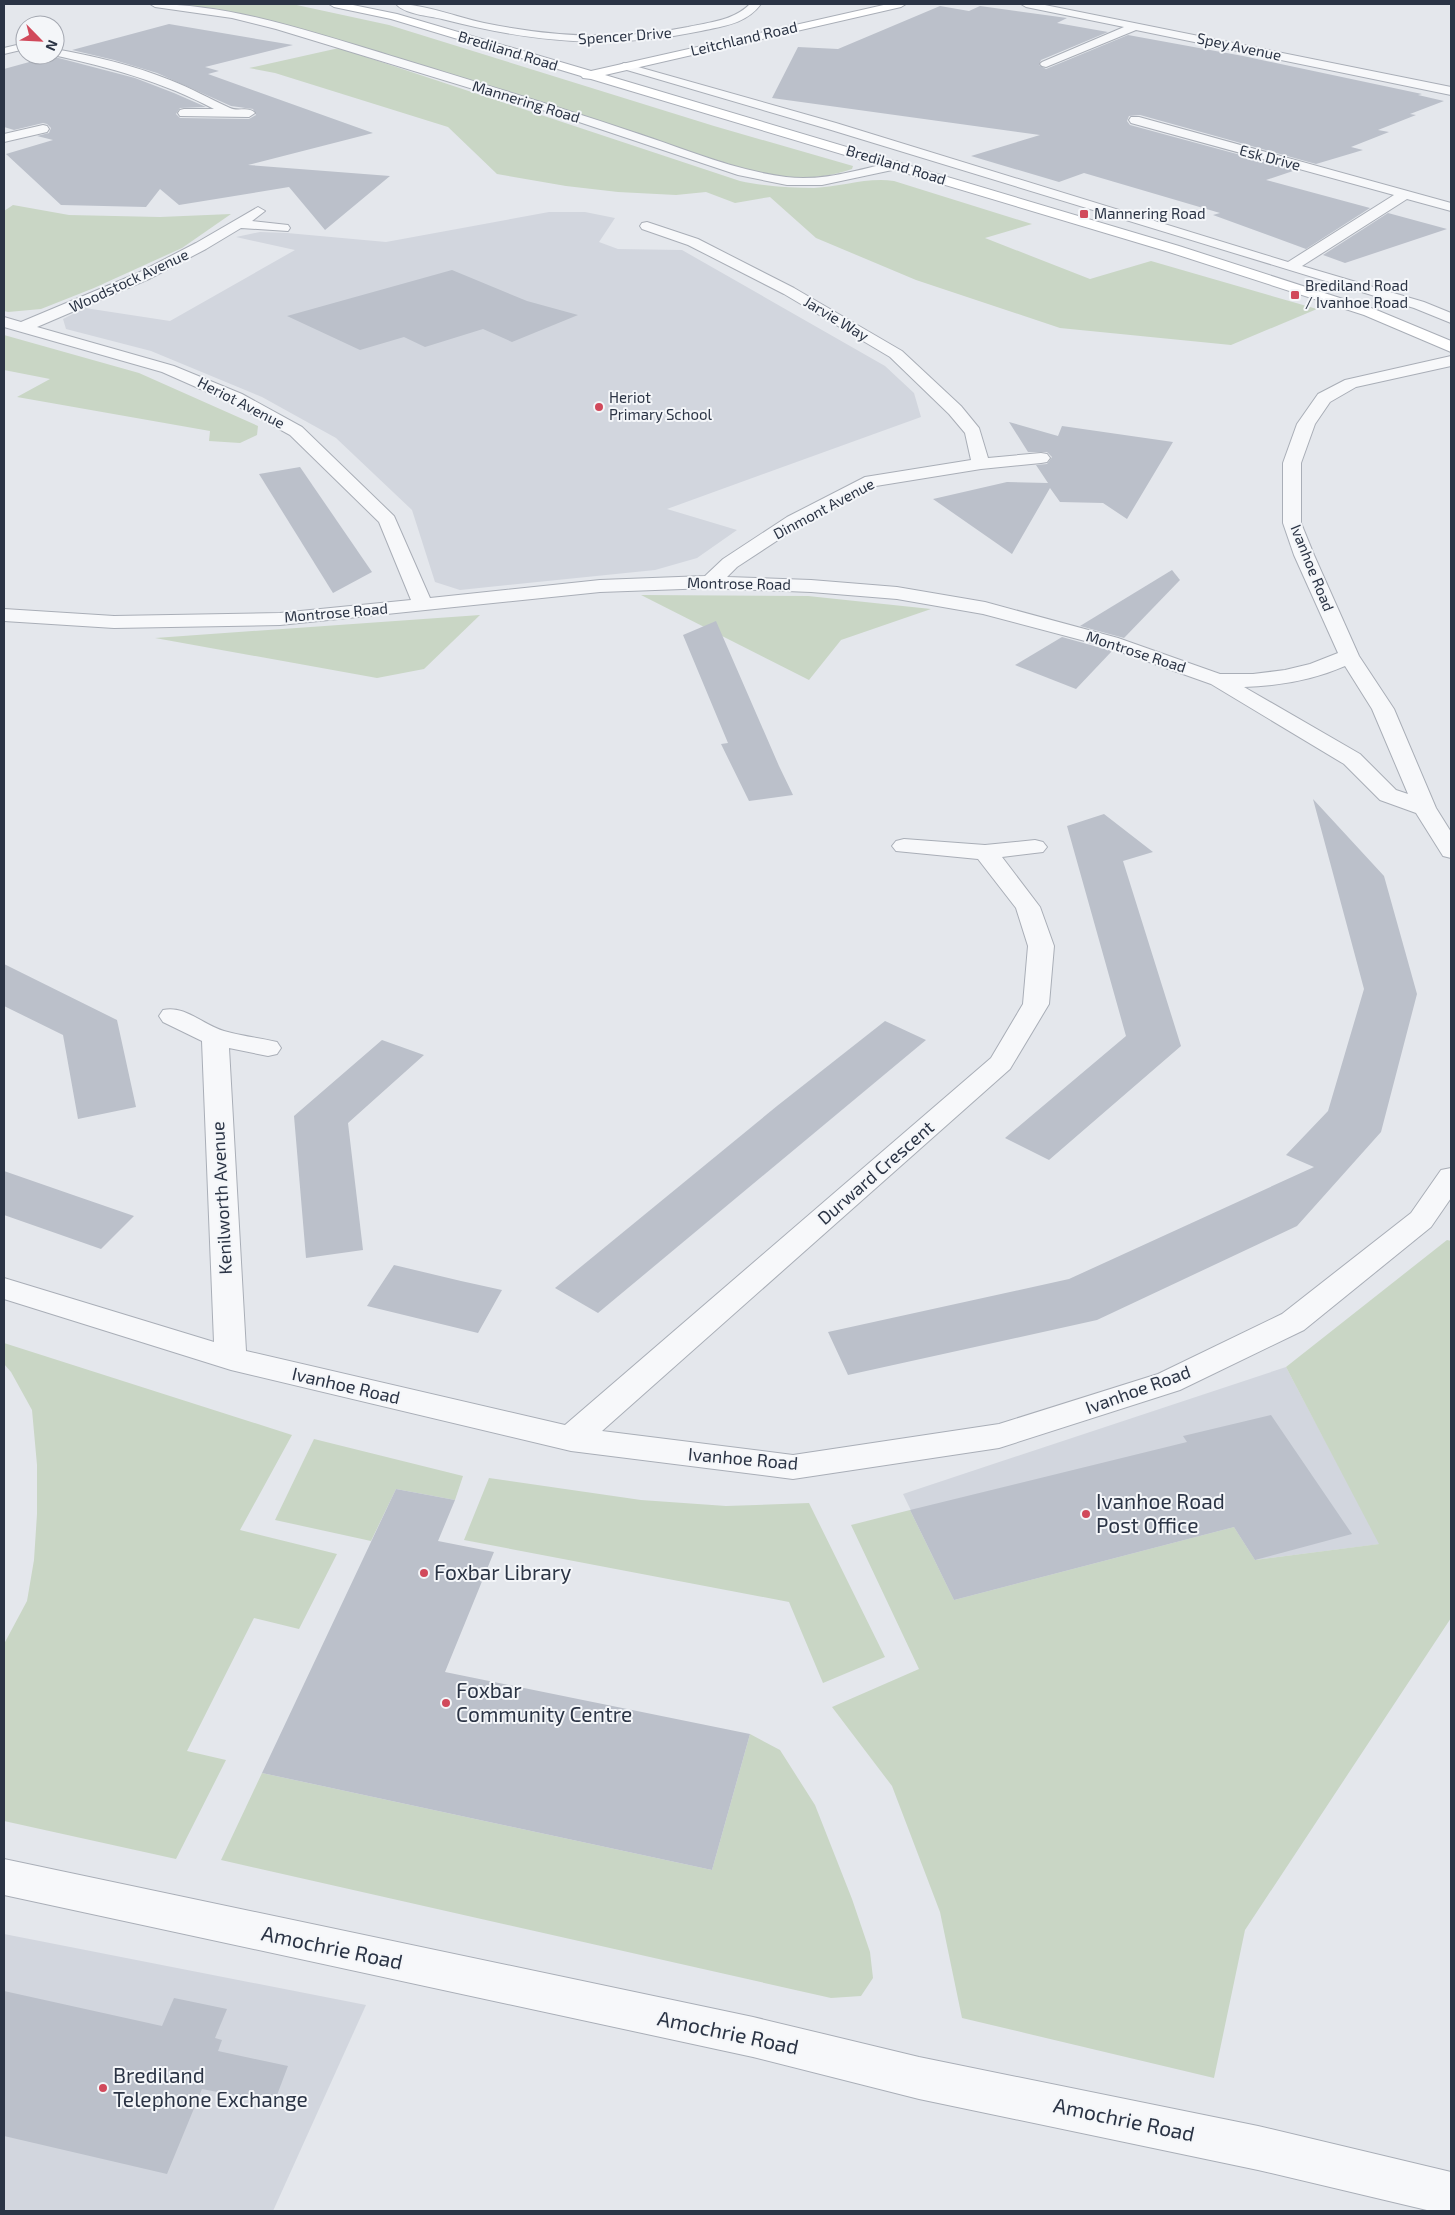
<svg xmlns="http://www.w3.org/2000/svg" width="1455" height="2215" font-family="'Exo 2',sans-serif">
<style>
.built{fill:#d2d6de}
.green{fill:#c9d6c5}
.building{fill:#bbc0ca}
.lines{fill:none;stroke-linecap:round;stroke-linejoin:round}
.street-casing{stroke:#a9aeb7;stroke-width:2}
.secondary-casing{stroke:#a9aeb7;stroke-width:2}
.street{fill:#f7f8fa;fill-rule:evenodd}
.secondary{fill:#fff;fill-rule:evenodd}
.poi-dot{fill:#d1495b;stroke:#f4f6f9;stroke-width:2}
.labels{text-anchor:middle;stroke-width:4;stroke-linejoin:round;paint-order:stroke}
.far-street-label{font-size:15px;fill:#2b3445;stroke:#f4f6f9}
.far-poi-label{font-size:15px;fill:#2b3445;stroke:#f4f6f9;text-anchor:start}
.street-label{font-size:18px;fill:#2b3445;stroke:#f4f6f9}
.near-poi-label{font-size:21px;fill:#2b3445;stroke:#f4f6f9;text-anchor:start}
.near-street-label{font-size:21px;fill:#2b3445;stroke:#f4f6f9}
</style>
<rect width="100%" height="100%" fill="#e4e7ec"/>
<g class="built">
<polygon points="549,212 585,212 615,218 599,242 618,249 682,250 885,366 914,393 921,417 667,509 737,530 697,558 655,570 460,590 435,582 412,510 336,438 262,397 151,351 66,329 63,319 85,308 170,321 295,250 236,237 260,232 287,233 386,242"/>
<polygon points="1286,1367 1380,1544 1255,1560 1234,1527 954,1600 903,1494"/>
<polygon points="4,1934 366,2005 273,2211 4,2211"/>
</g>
<g class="green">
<path d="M 179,4 L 292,4 L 389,25 L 714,126 L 853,166 L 852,169 C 812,182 791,178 751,171 L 302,29 L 243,15 Z"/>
<path d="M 339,48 L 740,181 C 763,186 790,188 814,188 C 841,187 867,177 894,181 L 1032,224 L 985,238 L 1090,279 L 1151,261 L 1317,309 L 1231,345 L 1060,328 L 916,280 L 816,238 L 770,197 L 735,203 L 706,192 L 676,195 L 618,192 L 566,186 L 497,174 L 448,127 L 275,73 L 249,68 Z"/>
<polygon points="13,205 69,215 160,217 231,214 182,248 94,288 41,309 8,312 4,311 4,211"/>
<polygon points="4,335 139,373 258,426 257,435 240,443 209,441 210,431 17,397 50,379 4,370"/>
<polygon points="641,595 808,596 931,609 841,640 809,680"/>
<polygon points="480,615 424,669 377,678 155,638"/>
<polygon points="1447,1240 1451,1241 1451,1618 1245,1930 1214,2078 962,2018 940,1912 892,1786 832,1707 919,1669 851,1525 910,1510 954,1600 1234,1527 1255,1560 1379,1544 1286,1367"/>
<polygon points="4,1343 292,1435 240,1530 337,1554 299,1629 254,1618 187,1751 226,1760 176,1859 4,1821 4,1644 27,1601 34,1560 37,1514 37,1465 32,1410 11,1372 4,1364"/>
<polygon points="314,1439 463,1476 455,1500 396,1489 371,1541 275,1520"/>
<polygon points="489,1478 641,1500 726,1506 809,1503 885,1657 823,1683 789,1602 464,1540"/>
<polygon points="750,1734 780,1750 815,1805 852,1899 870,1952 873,1978 861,1996 831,1998 221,1860 262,1773 712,1870"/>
</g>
<g class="building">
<polygon points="940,6 969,11 980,6 1067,18 1057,23 1108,32 1041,60 1039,65 1046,69 1128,35 1243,56 1422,94 1418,95 1444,101 1410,114 1416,115 1378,130 1389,132 1351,147 1363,150 1316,164 1140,115 1129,116 1127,121 1130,125 1296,170 1266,180 1370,208 1306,249 1213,215 1220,213 1084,173 1059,182 971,156 1040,135 772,98 798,47 838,49"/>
<polygon points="169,24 293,45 205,67 219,71 208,74 373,133 248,165 390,176 325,230 289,187 179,205 160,189 146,207 61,205 6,154 53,140 37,136 49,133 51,128 47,124 43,123 14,130 4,127 4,69 51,56 135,78 174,93 206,107 180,108 176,114 180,118 249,119 256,115 253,109 231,106 157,73 114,60 72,50"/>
<polygon points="1388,213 1447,229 1345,263 1323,255"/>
<polygon points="452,270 527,301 578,315 512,342 483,329 425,347 404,337 360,350 287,316"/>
<polygon points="1009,422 1058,436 1062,426 1173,442 1127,519 1103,503 1060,502 1050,488 1012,554 933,499 1007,482 1048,483 1036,465 1047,464 1052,457 1047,452 1028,452"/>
<polygon points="300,467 372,572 333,593 259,474"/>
<polygon points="1172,570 1180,580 1124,638 1080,626"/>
<polygon points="716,621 779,766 793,795 749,801 721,744 728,743 683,635"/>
<polygon points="1062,637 1112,651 1076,689 1015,665"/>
<polygon points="1313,799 1384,876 1417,994 1381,1132 1297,1226 1097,1320 848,1375 828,1332 1069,1279 1314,1167 1286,1155 1328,1111 1364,989"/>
<polygon points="1104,814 1153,852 1123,861 1181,1046 1049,1160 1005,1138 1126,1036 1067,826"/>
<polygon points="4,964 117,1020 136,1107 78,1119 63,1035 4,1006"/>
<polygon points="885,1021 926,1040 598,1313 555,1288 777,1106"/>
<polygon points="382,1040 424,1055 348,1123 363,1250 306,1258 294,1116"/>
<polygon points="4,1171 76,1196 134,1216 101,1249 4,1215"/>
<polygon points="394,1265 461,1281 502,1290 478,1333 367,1306"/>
<polygon points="1271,1415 1352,1534 1255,1560 1234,1527 954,1600 910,1510 1187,1442 1183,1436"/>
<polygon points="396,1489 455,1500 438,1541 494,1552 445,1672 750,1734 712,1870 262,1773"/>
<polygon points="4,1991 162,2026 174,1998 227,2009 215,2038 222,2040 218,2051 288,2066 274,2103 202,2089 167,2174 4,2136"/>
</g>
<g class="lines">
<defs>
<g id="street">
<path d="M 150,4 C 231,4 308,31 385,54 C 466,79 548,103 630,131 C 680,147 732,170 786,177 C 823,182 861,169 897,161 L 904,165 L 897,169 L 822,185 L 787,185 L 738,175 L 552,113 L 276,29 L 232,18 L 155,7 Z"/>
<path d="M 396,4 C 425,4 456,17 484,23 C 552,37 619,41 688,27 C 710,22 733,21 750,4 L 761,4 C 746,24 724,26 701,31 C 610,50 531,42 442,19 C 429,16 404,14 396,4 Z"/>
<polygon points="1021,4 1040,4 1451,87 1451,95 1136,30 1046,67 1042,66 1040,64 1042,62 1124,27 1026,7"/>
<polygon points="25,43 25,49 4,54 4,48"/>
<path d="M 55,49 C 94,56 133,65 170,80 C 191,88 210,99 230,108 C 238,112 249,106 255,113 L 249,117 L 180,116 L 178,113 L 180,110 L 184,109 L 214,109 C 163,82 109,67 53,55 Z"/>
<polygon points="624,63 836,123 1288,262 1394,195 1131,123 1129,120 1131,117 1139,117 1451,203 1451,211 1407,199 1302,266 1424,302 1451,313 1451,323 1414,308 828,129 620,68 618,66"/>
<polygon points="43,125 47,126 49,129 47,132 4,142 4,134"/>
<path d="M 258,207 L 265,211 L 252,221 L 288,225 L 290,228 L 288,231 L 241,228 L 206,249 L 149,279 L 37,327 L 174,366 L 242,394 L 302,427 L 394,516 L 430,598 L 600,580 L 705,576 L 723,559 L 787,517 L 865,477 L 971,460 L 965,433 L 949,414 L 890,357 L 784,294 L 688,245 L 642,229 L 640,226 L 642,223 L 647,222 L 698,239 L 794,288 L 902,351 L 961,406 L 979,428 L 988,458 L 1041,453 L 1047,454 L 1050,458 L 1047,462 L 1041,463 L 981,469 L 876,486 L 801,525 L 737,567 L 727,577 L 811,580 L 897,587 L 985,602 L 1118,638 L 1220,674 L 1253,674 L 1285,670 L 1310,664 L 1338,653 L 1294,555 L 1283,523 L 1283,463 L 1297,424 L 1318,394 L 1345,380 L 1451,356 L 1451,366 L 1356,387 L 1330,402 L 1315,424 L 1301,463 L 1301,523 L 1314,555 L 1359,656 L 1394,709 L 1436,808 L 1451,832 L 1451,858 L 1443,856 L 1416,813 L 1380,800 L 1344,764 L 1211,684 L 1104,646 L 983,614 L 897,599 L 811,592 L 710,588 L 600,592 L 280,625 L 114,628 L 4,621 L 4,609 L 114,616 L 280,613 L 411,600 L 379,522 L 290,435 L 230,402 L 162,372 L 4,327 L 4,317 L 21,322 L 138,273 L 196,243 ZM 1345,666 L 1372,709 L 1408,794 L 1396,790 L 1360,754 L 1244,687 C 1278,686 1313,680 1345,666 Z"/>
<path d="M 904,839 L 985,845 L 1035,840 L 1043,842 L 1047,847 L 1043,852 L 1002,857 L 1040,907 L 1054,946 L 1049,1004 L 1010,1069 L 602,1431 L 793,1455 L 999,1424 L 1158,1374 L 1282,1314 L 1411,1213 L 1441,1170 L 1451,1168 L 1451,1198 L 1431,1227 L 1304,1330 L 1180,1390 L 999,1448 L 793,1479 L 571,1451 L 231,1370 L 4,1299 L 4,1278 L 214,1342 L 202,1041 L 163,1022 L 159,1016 L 163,1010 C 185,1005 203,1025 224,1031 C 241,1036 260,1038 277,1042 L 281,1048 L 277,1054 L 268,1056 L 229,1048 L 246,1351 L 565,1425 L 991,1058 L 1023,1004 L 1028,946 L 1016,908 L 978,859 L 896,851 L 892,846 L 896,841 Z"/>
<polygon points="4,1859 753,2017 919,2057 1258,2126 1451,2172 1451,2211 1431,2211 1258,2170 919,2099 753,2057 4,1895"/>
</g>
<polygon id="secondary" points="329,4 348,4 397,14 591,71 888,4 906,4 901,7 605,75 1179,246 1374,309 1451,341 1451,352 1364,315 1169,252 591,79 583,78 581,76 391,19 334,7"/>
</defs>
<use href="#street" class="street-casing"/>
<use href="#secondary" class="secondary-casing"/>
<use href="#street" class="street"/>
<use href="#secondary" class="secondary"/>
</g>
<g class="poi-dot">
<rect x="1079" y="209" width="10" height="10" rx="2.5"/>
<rect x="1290" y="290" width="10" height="10" rx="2.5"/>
<circle cx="599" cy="407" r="5"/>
<circle cx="1086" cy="1514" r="5"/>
<circle cx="424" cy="1573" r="5"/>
<circle cx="446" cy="1703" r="5"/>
<circle cx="103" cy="2088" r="5"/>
</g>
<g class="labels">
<g class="far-street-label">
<text transform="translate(625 36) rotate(-4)" y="5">Spencer Drive</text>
<text transform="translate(744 39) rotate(-13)" y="5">Leitchland Road</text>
<text transform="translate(1239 47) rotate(12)" y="5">Spey Avenue</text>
<text transform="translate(508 51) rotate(17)" y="5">Brediland Road</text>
<text transform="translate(526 102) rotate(17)" y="5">Mannering Road</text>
<text transform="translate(1270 158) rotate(15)" y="5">Esk Drive</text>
<text transform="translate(896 165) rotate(17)" y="5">Brediland Road</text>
<text transform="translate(129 281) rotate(-25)" y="5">Woodstock Avenue</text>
<text transform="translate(836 319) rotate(31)" y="5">Jarvie Way</text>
<text transform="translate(241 403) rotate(27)" y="5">Heriot Avenue</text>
<text transform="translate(824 509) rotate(-28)" y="5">Dinmont Avenue</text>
<text transform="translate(1312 568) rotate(68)" y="5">Ivanhoe Road</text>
<text transform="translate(739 584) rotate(1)" y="5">Montrose Road</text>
<text transform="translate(336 613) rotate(-5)" y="5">Montrose Road</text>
<text transform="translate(1136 652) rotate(18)" y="5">Montrose Road</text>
</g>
<g class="far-poi-label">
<text x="1094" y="219">Mannering Road</text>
<text x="1305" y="291">Brediland Road<tspan x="1305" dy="17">/ Ivanhoe Road</tspan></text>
<text x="609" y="403">Heriot<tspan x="609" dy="17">Primary School</tspan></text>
</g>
<g class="street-label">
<text transform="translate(876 1173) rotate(-41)" y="6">Durward Crescent</text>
<text transform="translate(222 1198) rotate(-93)" y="6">Kenilworth Avenue</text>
<text transform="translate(346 1386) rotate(13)" y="6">Ivanhoe Road</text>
<text transform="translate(1138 1390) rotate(-20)" y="6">Ivanhoe Road</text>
<text transform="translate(743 1459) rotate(5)" y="6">Ivanhoe Road</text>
</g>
<g class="near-poi-label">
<text x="1096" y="1509">Ivanhoe Road<tspan x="1096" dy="24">Post Office</tspan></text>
<text x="434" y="1580">Foxbar Library</text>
<text x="456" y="1698">Foxbar<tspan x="456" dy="24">Community Centre</tspan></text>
<text x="113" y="2083">Brediland<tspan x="113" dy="24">Telephone Exchange</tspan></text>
</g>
<g class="near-street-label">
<text transform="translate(332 1948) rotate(12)" y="7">Amochrie Road</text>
<text transform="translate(728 2033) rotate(12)" y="7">Amochrie Road</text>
<text transform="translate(1124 2120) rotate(12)" y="7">Amochrie Road</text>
</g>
</g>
<rect width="1455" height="2215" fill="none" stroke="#2b3445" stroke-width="10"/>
<g transform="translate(40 40) rotate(114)"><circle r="24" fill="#f4f6f9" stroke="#a4a8b1"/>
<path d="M0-4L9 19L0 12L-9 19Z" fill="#d1495b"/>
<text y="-8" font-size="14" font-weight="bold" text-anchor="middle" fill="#2b3445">N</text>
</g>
</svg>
